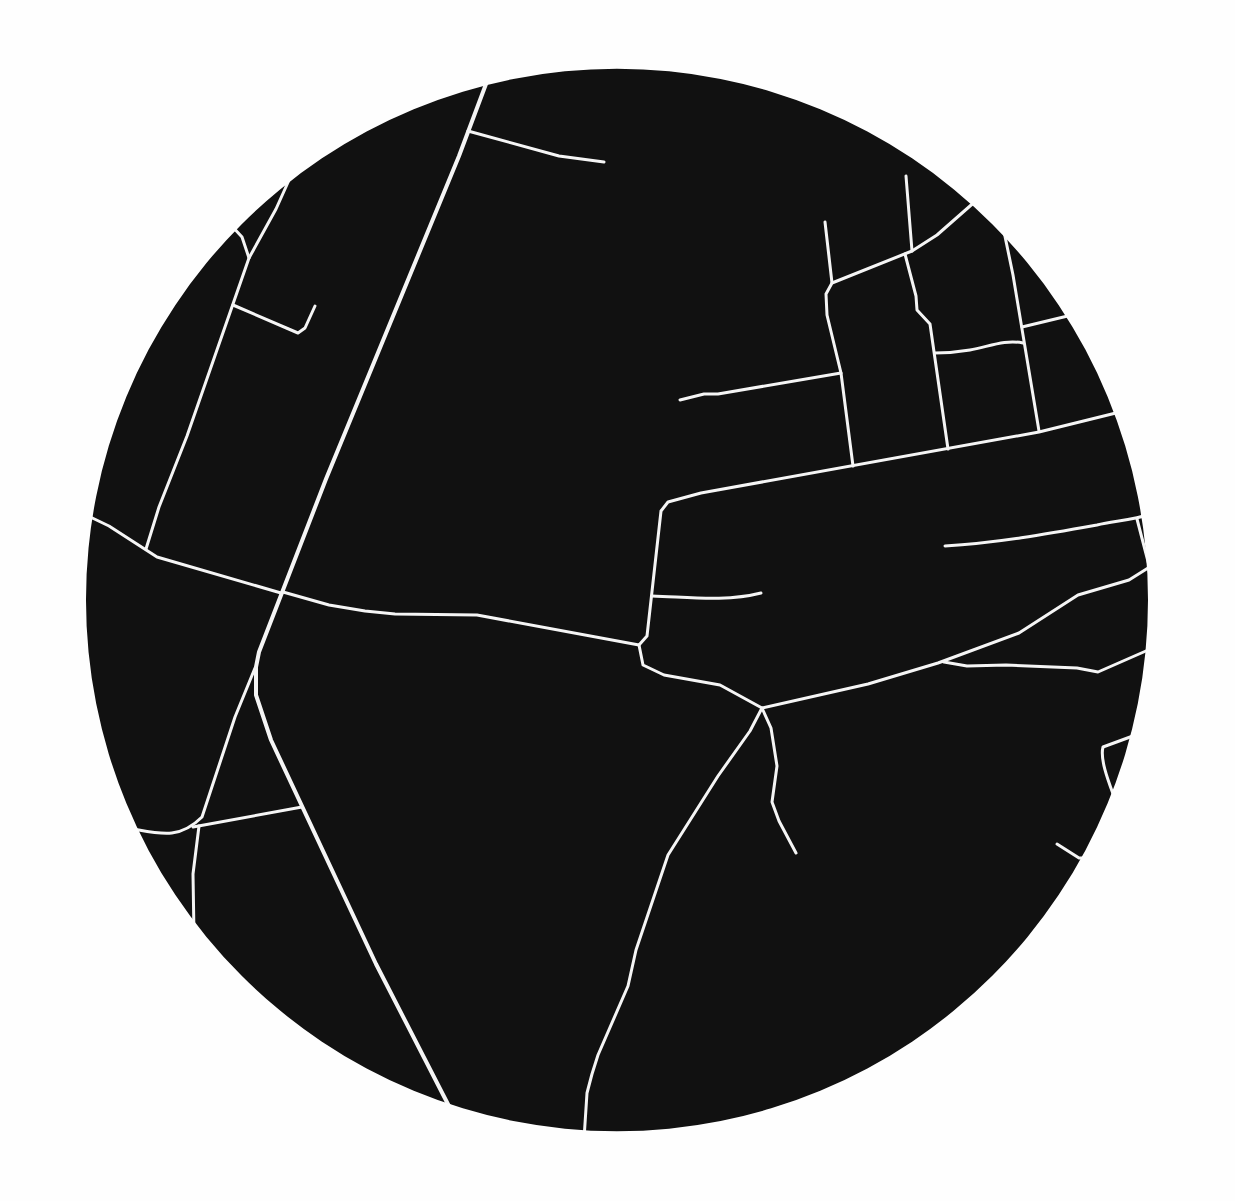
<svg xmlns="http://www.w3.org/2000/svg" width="1235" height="1201" font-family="'Noto Sans',sans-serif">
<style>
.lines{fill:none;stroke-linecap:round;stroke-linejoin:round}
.minor{stroke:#f5f5f5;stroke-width:3}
.tertiary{stroke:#f5f5f5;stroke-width:4}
</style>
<rect width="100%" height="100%" fill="#111"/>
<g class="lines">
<g class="minor">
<polyline points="460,85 487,82"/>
<polyline points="468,131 559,156 604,162"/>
<polyline points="906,176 912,251"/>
<polyline points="1001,217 1013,275 1039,431"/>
<polyline points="825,222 832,283"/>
<polyline points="229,223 242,237 249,258"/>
<polyline points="905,254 916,296 917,310 930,324 948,449"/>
<polyline points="233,305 298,333 305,328 315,306"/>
<polyline points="1022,327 1076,314"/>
<path d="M 935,353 C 947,353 958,352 970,350 C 988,347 1005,339 1023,343"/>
<polyline points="680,400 704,394 718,394 841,373"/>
<polyline points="853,466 841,373 827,315 826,294 832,283 912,251 937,235 978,199"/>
<polyline points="84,514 109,526 157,557 281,593"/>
<polyline points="1137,519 1159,604"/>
<path d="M 945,546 C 996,543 1047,534 1097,525 C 1115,521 1133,520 1151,514"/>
<polyline points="146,549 159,507 187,436 249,258 276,209 294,169"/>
<polyline points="283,592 329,605 365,611 395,614 477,615 639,645 647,636 661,511 668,502 701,493 1039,432 1124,411"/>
<path d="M 652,596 C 688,597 726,602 761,593"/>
<polyline points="639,645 643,665 664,675 720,685 762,708 771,728 777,766 772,802 779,821 796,853"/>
<polyline points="944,662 967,666 1006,665 1077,668 1098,672 1155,647"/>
<path d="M 1118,808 C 1113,792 1099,762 1103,747 L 1141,733"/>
<polyline points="193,827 302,807"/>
<path d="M 127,828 C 158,833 178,841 202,817 L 235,717 L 255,668"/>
<polyline points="1057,844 1079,858 1091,858"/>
<polyline points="194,935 193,874 199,826"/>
<polyline points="584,1139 587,1093 592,1074 598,1055 628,986 636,950 668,855 718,776 750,731 762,708 868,684 938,663 1019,633 1078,595 1129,580 1156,563"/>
</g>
<polyline class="tertiary" points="453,1114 376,964 271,740 256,695 256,667 259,652 326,479 459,156 489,76"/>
</g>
<path d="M0 0H1235V1201H0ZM86 600a531 531 0 1 1 1062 0a531 531 0 1 1-1062 0Z" fill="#fefefe" fill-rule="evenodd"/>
</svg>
